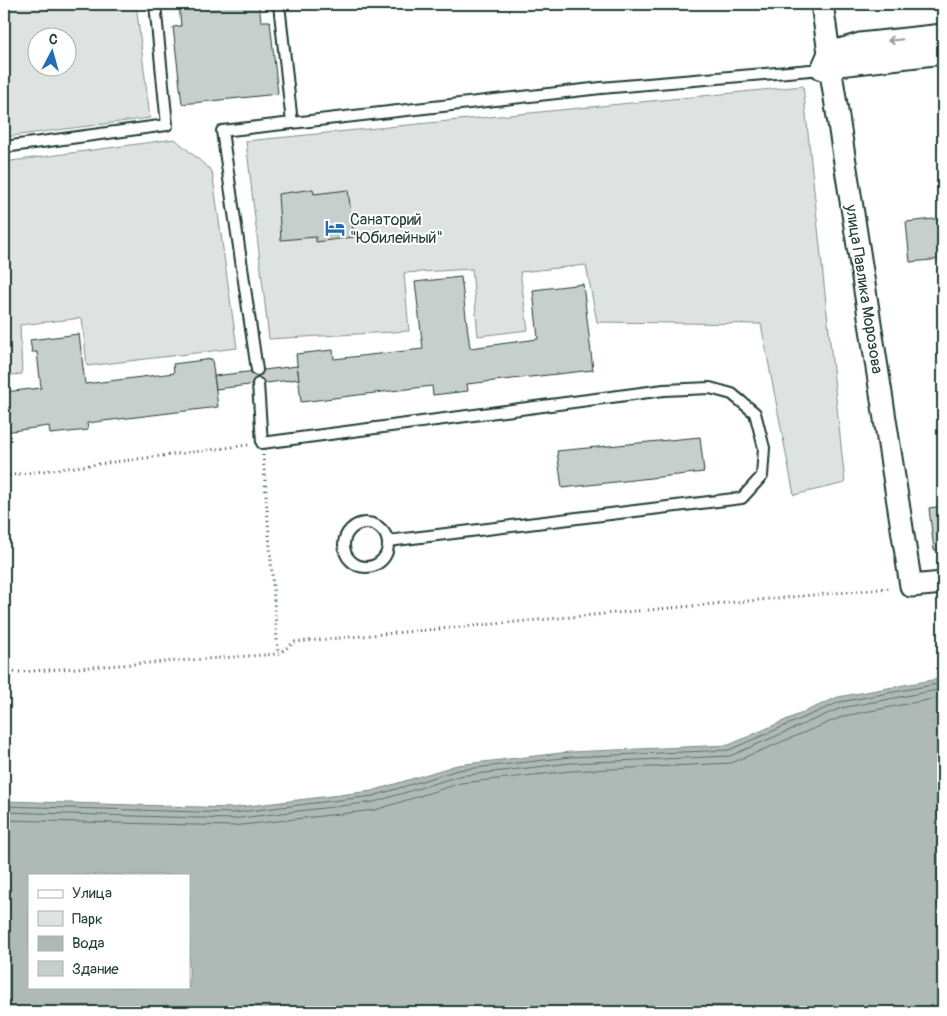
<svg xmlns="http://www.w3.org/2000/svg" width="947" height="1016" font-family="Pangolin,sans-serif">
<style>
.green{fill:#dee3e2;stroke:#7e908b;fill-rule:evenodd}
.water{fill:#afbab7;stroke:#758883;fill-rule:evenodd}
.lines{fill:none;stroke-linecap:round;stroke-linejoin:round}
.shore{stroke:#596f68;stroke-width:1}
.building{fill:#c7cfcc;stroke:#1f3d34}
.lane-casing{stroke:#1f3d34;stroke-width:14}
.street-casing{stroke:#1f3d34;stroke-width:25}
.path{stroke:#1f3d34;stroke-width:3;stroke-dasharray:1 4;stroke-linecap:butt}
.lane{stroke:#fff;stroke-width:10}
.street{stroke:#fff;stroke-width:21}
.oneway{stroke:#8f9e9a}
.labels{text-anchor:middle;stroke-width:4;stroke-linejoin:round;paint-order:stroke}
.poi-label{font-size:16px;fill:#1f3d34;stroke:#fff;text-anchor:start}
.street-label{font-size:16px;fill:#1f3d34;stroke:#fff}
</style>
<rect width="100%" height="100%" fill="#fff"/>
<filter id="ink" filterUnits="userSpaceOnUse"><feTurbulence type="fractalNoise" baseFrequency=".02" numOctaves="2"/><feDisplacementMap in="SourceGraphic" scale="10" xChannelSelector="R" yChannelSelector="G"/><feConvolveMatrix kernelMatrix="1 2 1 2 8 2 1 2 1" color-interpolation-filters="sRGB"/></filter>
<g filter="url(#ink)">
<g class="green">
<path d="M 4,4 L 136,4 L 150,118 L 4,137 ZM 38,38 L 68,38 L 68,68 L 38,68 Z"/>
<polygon points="803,86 845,483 794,495 761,324 597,322 586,265 520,272 528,330 478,336 472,269 404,273 409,331 269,339 246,141"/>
<polygon points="175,139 212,171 237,348 87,366 82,318 20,325 22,374 4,376 4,162"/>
</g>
<path class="water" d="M 943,678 L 943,1012 L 4,1012 L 4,801 L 232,808 L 372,791 L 457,765 L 570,752 L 729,745 L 838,697 ZM 29,875 L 189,875 L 189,987 L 29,987 Z"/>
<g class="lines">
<g class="shore">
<polyline points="4,806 232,813 373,796 458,770 570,757 729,750 840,702 943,683"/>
<polyline points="4,812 232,819 374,802 459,776 571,763 730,756 841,708 943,689"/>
<polyline points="4,820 233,826 375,810 461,783 571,771 731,763 844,716 943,697"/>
</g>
</g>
<g class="building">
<polygon points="179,4 259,4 261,21 270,21 278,94 182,104 173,27 181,26"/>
<polygon points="313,189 314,194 348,190 354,237 316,242 316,237 281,240 278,194"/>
<polygon points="943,218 943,259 910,262 906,222"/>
<polygon points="461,277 470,348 538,339 533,290 583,284 593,370 467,384 468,391 433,395 432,386 301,402 296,354 333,350 334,359 423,349 415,282"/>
<polygon points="938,298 943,298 943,328"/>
<polygon points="79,334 85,384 174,373 173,364 212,359 218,407 87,423 88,430 50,434 49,426 4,432 4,392 41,388 37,352 32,352 30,340"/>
<polygon points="297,366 299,379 216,389 214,376"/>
<polygon points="700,437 704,472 562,488 557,451"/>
<polygon points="943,506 943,549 934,550 929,508"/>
</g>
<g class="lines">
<defs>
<g id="lane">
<polyline points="279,4 292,123"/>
<polyline points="4,147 167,125 155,4"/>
<polyline points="257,370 222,131 601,88 822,69"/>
<polyline points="258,384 262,443 664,390 710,388 732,394 755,413 764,448 762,476 742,498 388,541"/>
<circle cx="366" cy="545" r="22"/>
</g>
<g id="street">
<polyline points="822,4 829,53 822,69 830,66 911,586 943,583"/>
<polyline points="829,53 860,44 943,35"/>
<polyline points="830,66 943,53"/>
</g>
</defs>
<use href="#lane" class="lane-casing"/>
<use href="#street" class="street-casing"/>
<g class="path">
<polyline points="263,455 278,653"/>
<polyline points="4,476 248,445"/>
<polyline points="4,673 278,654 295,642 891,588"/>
</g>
<use href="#lane" class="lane"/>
<use href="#street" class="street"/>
</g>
<defs><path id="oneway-shaft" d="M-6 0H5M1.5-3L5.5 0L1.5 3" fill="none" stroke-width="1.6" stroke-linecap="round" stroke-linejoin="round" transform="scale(1.25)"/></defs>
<use class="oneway" href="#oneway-shaft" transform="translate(895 40) rotate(174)"/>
</g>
<defs>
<symbol id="hotel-bare" viewBox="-9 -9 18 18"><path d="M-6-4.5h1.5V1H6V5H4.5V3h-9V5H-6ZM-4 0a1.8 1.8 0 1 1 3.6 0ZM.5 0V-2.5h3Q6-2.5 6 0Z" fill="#1f6fb2" stroke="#fff" stroke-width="2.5" paint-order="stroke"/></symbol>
</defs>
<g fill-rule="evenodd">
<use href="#hotel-bare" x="321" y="214" width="28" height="28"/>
</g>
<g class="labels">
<g class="poi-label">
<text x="350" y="225">Санаторий<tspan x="350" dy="18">"Юбилейный"</tspan></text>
</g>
<g class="street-label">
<text transform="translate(865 289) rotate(81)" y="6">улица Павлика Морозова</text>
</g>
</g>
<rect width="947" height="1016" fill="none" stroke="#fff" stroke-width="20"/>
<rect x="10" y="10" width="927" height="996" fill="none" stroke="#1f3d34" stroke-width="2" filter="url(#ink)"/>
<rect x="28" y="874" width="162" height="115" fill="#ffffff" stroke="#a5b1ae"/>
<rect x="38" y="890" width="25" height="8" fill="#ffffff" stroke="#a5b1ae"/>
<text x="72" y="898" font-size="15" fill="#1f3d34">Улица</text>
<rect x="38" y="911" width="25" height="15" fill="#dee3e2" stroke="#a5b1ae"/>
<text x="72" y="924" font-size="15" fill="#1f3d34">Парк</text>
<rect x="38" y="936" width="25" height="15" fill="#afbab7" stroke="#a5b1ae"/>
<text x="72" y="948" font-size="15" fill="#1f3d34">Вода</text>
<rect x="38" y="961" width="25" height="15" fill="#c7cfcc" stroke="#a5b1ae"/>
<text x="72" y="974" font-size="15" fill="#1f3d34">Здание</text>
<g transform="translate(52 52) rotate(6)"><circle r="24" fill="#ffffff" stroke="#a5b1ae"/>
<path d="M0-4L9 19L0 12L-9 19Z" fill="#1f6fb2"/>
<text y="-8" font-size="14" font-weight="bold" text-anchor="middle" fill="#1f3d34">С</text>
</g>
</svg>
